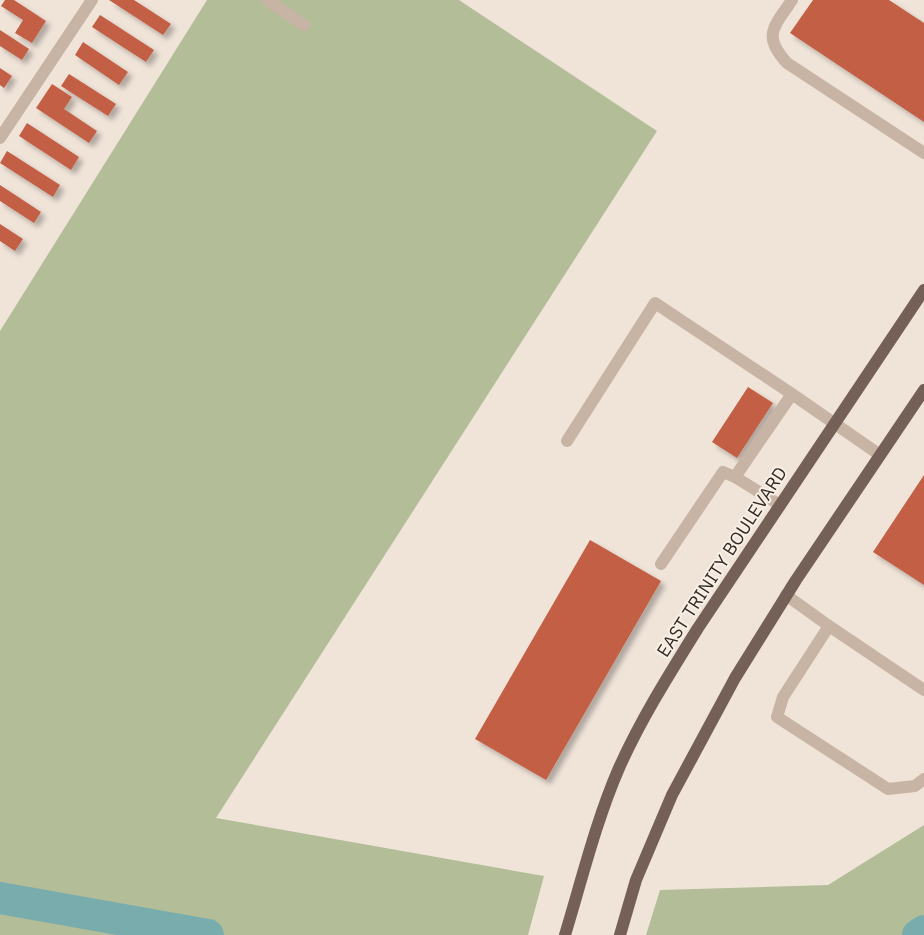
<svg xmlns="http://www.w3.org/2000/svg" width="924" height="935" font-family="'IBM Plex Sans',sans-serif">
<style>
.green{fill:#b3be99}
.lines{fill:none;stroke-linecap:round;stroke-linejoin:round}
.river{stroke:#79acac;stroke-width:32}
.building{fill:#c25f45;filter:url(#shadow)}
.minor{stroke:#c8b4a5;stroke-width:12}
.major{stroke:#756058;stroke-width:12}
.labels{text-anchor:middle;stroke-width:4;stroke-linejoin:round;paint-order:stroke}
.street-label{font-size:18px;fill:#342a26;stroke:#f8efe5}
</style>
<defs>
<filter id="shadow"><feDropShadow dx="4.5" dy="4.5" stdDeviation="2.5" flood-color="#0004"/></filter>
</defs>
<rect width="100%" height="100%" fill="#f0e4d9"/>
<g class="green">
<polygon points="207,0 459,0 657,131 216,818 544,876 528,935 0,935 0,331"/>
<polygon points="924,825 924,935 646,935 660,890 828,885"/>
</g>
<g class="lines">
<g class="river">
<polyline points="0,898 208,935"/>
<polyline points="918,935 924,931"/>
</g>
</g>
<g class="building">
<polygon points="5,0 14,0 46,21 32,43 15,33 23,20 1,6"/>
<polygon points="109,0 134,0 171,24 163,35"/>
<polygon points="813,0 889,0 924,23 924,122 790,33"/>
<polygon points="100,15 154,50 146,62 92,27"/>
<polygon points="0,30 29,49 22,60 0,46"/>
<polygon points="83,42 128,72 119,85 75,55"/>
<polygon points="0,68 12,76 4,88 0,85"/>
<polygon points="69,74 116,104 108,116 61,86"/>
<polygon points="52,84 72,97 64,109 97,131 89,143 36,108"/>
<polygon points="27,123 79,157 71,170 19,136"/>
<polygon points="7,151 60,185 53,197 0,163"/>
<polygon points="0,185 41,212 34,223 0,201"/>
<polygon points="0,224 23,239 15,251 0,241"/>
<polygon points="748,387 773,403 737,458 712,442"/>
<polygon points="924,475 924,585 873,552"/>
<polygon points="590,540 661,581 546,780 475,739"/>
</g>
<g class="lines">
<g class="minor">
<polyline points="267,0 304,25"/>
<path d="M 792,0 C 775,26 761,35 787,63 L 924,153"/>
<polyline points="0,138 92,0"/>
<polyline points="567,441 655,303 792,394"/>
<polyline points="780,505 735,477 792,394 880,455"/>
<polyline points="661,564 723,472 735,477"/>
<polyline points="786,595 829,626 783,697 777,717 888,789 915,786 924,779"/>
<polyline points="829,626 924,690"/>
</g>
<g class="major">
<path d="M 565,935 C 582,879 596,821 619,768 C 641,719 670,673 698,628 L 924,290"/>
<polyline points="620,935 636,880 672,795 735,678 796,580 924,390"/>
</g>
</g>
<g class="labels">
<g class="street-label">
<text transform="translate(722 562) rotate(-57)" y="6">EAST TRINITY BOULEVARD</text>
</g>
</g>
</svg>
